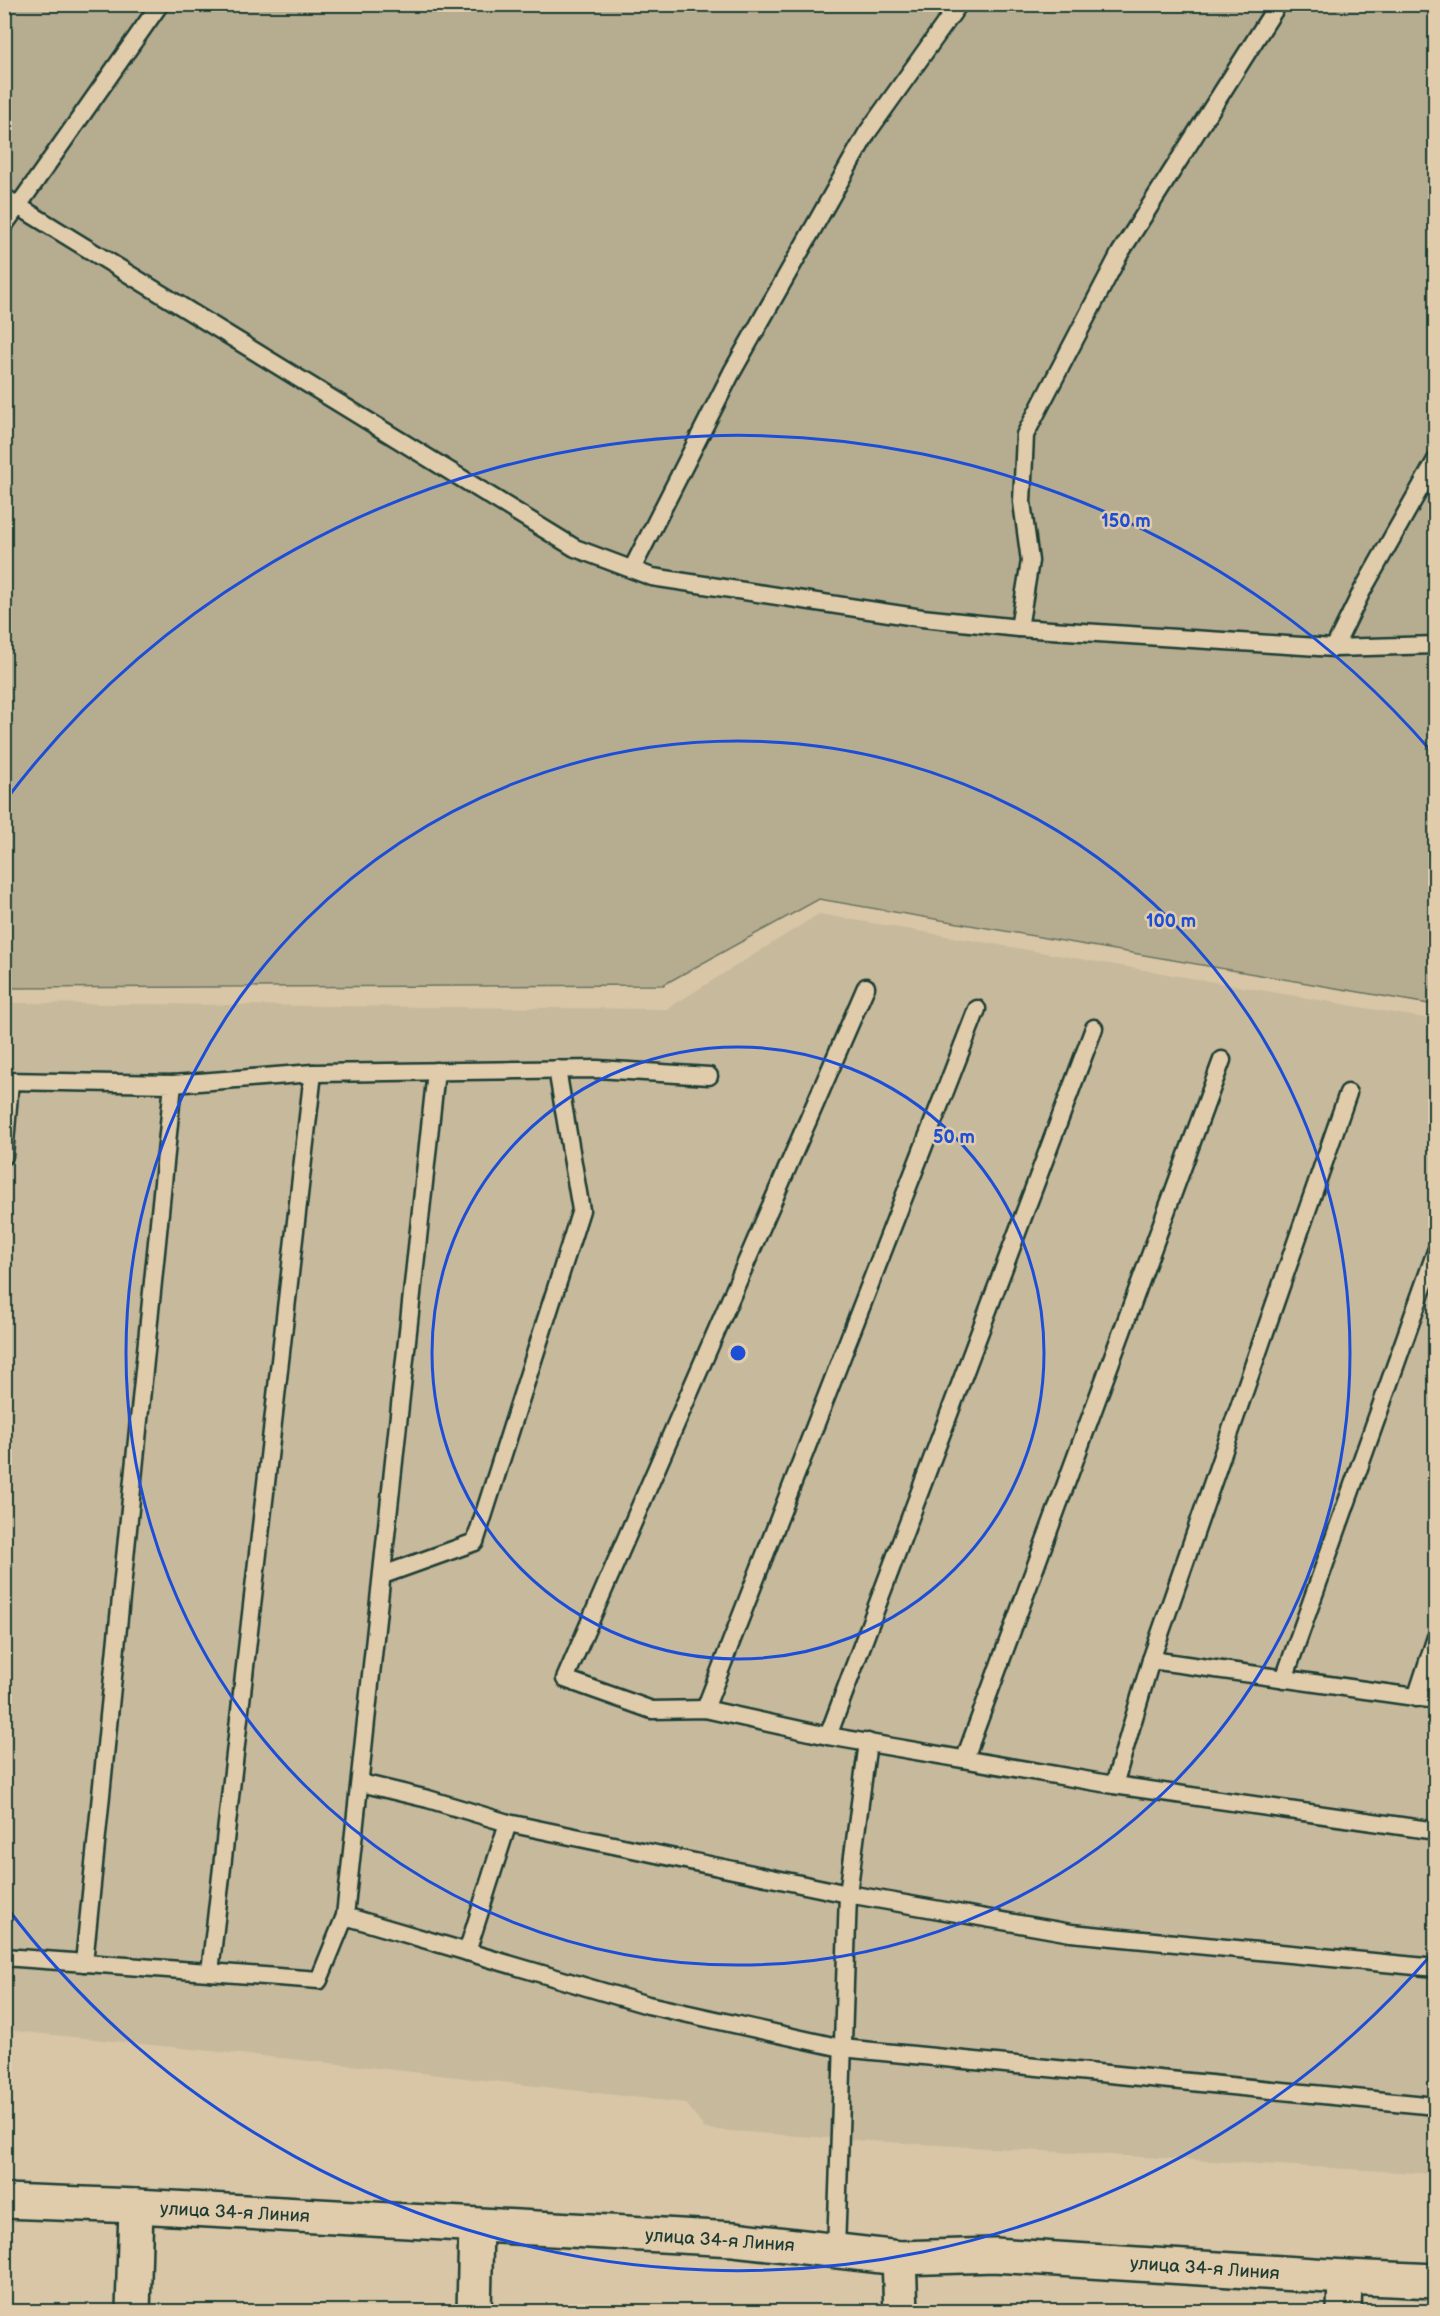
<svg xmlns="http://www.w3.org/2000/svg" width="1440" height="2316" font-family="'Balsamiq Sans',sans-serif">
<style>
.built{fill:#c7b99c}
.green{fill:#b6ad91;stroke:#6a7562;stroke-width:1.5}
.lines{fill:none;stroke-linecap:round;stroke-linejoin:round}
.service-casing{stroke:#1f3d34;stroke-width:21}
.minor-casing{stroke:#1f3d34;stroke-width:38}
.secondary-casing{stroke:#1f3d34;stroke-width:38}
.service{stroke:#e0ccab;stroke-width:16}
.minor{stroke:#e0ccab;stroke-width:33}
.secondary{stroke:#e0ccab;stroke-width:33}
.ring{fill:none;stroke:#1d4ed8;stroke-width:3}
.labels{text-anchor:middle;stroke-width:5;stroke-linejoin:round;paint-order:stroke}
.street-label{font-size:18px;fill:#1f3d34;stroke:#e0ccab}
.centre{fill:#1d4ed8;stroke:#e0ccab;stroke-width:3}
.ring-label{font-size:18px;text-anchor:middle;font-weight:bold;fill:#1d4ed8;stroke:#e0ccab;stroke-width:5;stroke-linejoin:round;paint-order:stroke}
</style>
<rect width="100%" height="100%" fill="#d8c6a6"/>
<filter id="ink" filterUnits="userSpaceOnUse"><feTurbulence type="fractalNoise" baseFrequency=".0167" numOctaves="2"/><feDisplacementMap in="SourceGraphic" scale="12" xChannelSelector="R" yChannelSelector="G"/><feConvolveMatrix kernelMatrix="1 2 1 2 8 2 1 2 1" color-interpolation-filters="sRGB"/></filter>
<g filter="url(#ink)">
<polygon class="built" points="819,914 1435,1020 1435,2174 870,2141 705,2129 686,2103 360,2066 5,2030 5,1003 667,1009"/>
<polygon class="green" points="4,5 1435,5 1435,1005 819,899 663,985 5,988"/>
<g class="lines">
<defs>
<g id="service">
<polyline points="160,4 18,206 575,548 652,577 922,618 1019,628 1334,648 1436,645"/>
<polyline points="4,197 18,206 4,225"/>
<polyline points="632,569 732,372 867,133 959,4"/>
<polyline points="1019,628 1030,561 1022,502 1025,435 1120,253 1278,4"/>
<polyline points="1334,648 1362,591 1436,460"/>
<polyline points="866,987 565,1679 652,1710 705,1709 828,1736 1114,1785 1436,1831"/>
<polyline points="4,1081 173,1084 84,1963"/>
<polyline points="173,1084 313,1073 597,1069 709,1076"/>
<polyline points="4,1156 10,1081"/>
<polyline points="383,1575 475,1542 581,1210 557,1069"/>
<polyline points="1151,1660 1436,1700"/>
<polyline points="1284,1679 1436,1251"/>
<polyline points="1416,1698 1436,1637"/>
<polyline points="705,1709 977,1009"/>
<polyline points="828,1736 1094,1028"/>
<polyline points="965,1758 1222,1060"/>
<polyline points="361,1783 428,1799 508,1823"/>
<polyline points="1114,1785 1151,1660 1348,1093"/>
<polyline points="345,1916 648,2005 842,2048 1436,2106"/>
<polyline points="467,1952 508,1823 848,1894 1071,1933 1436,1968"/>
<polyline points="4,1957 319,1980 345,1916 436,1071"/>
<polyline points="210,1972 313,1073"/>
<polyline points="836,2250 848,1894 868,1742"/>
</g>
<g id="minor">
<polyline points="899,2258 994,2255 1345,2277 1436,2281"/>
<polyline points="133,2312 136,2206"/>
<polyline points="474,2312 476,2226"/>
<polyline points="1344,2312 1345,2277"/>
</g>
<polyline id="secondary" points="4,2201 136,2206 734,2239 899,2258 901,2312"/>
</defs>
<use href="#service" class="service-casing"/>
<use href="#minor" class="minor-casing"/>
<use href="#secondary" class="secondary-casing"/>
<use href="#service" class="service"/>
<use href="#minor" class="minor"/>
<use href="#secondary" class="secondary"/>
</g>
</g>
<g class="ring">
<circle cx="738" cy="1353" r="306"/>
<circle cx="738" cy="1353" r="612"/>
<path d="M1431 1955A918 918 0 0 1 5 1905M5 801A918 918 0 0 1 1431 751"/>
</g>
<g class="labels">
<g class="street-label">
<text transform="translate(235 2212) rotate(3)" y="6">улица 34-я Линия</text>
<text transform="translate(720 2240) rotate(4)" y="6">улица 34-я Линия</text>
<text transform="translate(1205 2268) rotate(4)" y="6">улица 34-я Линия</text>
</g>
</g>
<circle cx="738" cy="1353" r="9" class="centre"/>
<g class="ring-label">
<text x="1126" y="527">150 m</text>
<text x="1171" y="927">100 m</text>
<text x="954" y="1143">50 m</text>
</g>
<rect width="1440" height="2316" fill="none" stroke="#e0ccab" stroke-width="24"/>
<rect x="12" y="12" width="1416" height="2292" fill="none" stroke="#1f3d34" stroke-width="2" filter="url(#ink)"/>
</svg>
